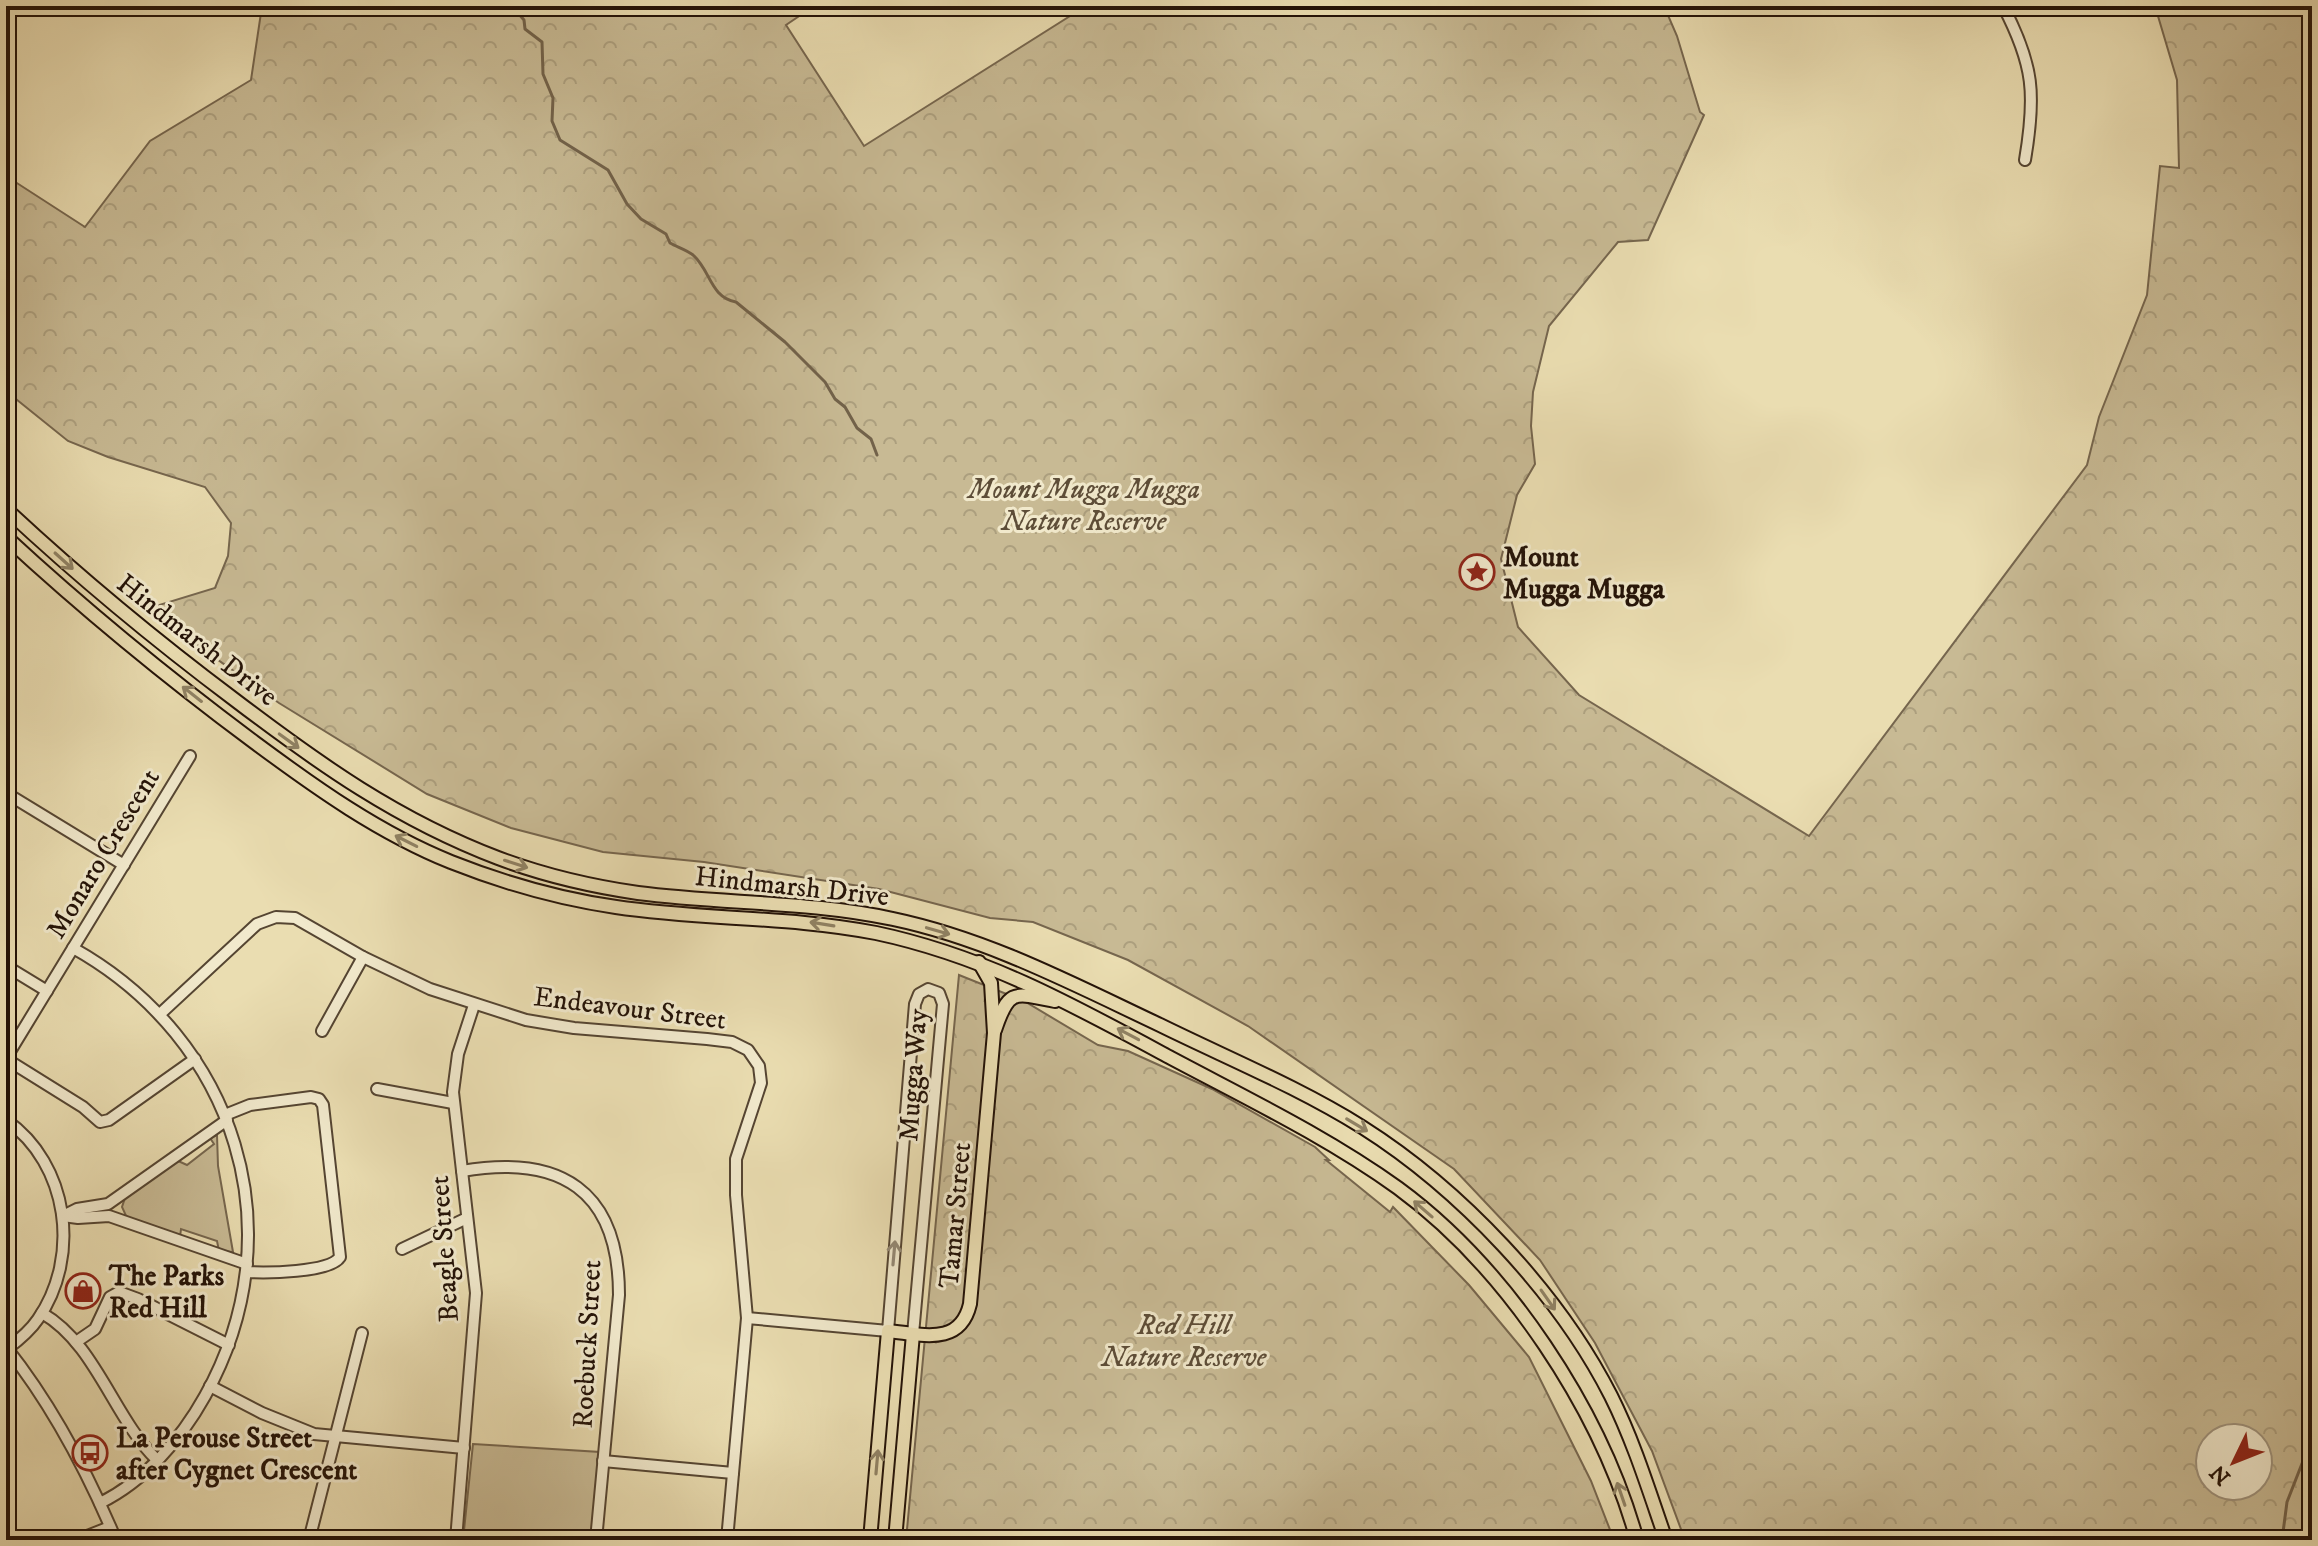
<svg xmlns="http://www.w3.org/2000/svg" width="2318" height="1546" font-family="'IM FELL DW Pica',serif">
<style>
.green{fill:#c8ba94;stroke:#76664e;stroke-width:2}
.forest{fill:url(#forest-crowns);stroke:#76664e;stroke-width:2;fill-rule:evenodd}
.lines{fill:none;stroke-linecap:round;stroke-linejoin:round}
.stream{stroke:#72624a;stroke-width:3}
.minor-casing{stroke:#554532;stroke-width:14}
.major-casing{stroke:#231207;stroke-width:16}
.minor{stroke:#f1e9cc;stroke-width:10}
.major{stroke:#eaddb1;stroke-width:12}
.oneway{stroke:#908264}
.oneway2{stroke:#948873}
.labels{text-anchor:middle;stroke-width:6;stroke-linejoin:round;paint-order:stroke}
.park-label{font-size:28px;font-style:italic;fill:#5d4d38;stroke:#f1e9cc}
.poi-label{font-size:28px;font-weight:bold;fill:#231207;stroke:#f1e9cc;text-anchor:start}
.street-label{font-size:28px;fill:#231207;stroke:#f1e9cc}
</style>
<defs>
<pattern id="forest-crowns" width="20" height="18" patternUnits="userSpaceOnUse" patternTransform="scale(2)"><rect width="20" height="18" fill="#c8ba94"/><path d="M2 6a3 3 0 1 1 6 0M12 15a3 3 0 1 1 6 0" fill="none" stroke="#ac9f7e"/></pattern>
</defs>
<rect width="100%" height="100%" fill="#eaddb1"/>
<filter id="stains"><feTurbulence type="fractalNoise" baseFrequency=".0025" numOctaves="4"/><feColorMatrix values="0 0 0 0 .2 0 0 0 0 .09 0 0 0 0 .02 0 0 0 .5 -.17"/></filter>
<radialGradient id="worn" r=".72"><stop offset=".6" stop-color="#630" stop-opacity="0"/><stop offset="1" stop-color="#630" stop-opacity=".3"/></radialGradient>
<g class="green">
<polygon points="217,1135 218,1166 233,1252 219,1251 217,1241 181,1229 180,1237 127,1218 122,1207 126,1195 176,1160 187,1165 214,1144 210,1138"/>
<polygon points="473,1444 600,1452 591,1540 463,1540"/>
</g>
<g class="forest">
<path d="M 262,6 L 814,6 L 786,25 L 864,146 L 1086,6 L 1664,6 L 1677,36 L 1700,112 L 1704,115 L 1648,240 L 1618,242 L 1549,326 L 1533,392 L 1531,426 L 1535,464 L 1517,495 L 1501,559 L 1518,627 L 1579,695 L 1809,836 L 2087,465 L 2099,417 L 2147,295 L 2160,166 L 2179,168 L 2177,80 L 2155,6 L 2312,6 L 2312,1540 L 1685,1540 L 1652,1451 L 1595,1343 L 1540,1260 L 1454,1169 L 1248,1026 L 1128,960 L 1033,922 L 990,918 L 879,889 L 704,862 L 603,852 L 511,828 L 427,794 L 279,703 L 146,609 L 215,588 L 228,556 L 231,523 L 205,487 L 108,457 L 68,441 L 6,391 L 6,176 L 85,227 L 150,141 L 251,80 ZM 2210,1438 L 2258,1438 L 2258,1486 L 2210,1486 Z"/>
<polygon points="959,975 1024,1001 1098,1045 1128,1051 1212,1089 1315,1147 1329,1160 1326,1160 1390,1212 1393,1207 1469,1285 1529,1357 1591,1481 1614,1540 906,1540"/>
</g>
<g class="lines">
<g class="stream">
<path d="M 512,6 L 524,20 L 525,29 L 542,42 L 543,74 L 553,98 L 552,121 L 560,140 L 608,170 L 627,204 L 641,219 L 666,234 L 670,243 C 677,247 687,250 693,255 C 711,271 710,297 736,302 L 785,342 L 825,382 L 835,399 L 845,407 L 857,428 L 871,439 L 877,455"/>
<polyline points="2282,1540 2287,1502 2312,1438"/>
</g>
<defs>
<g id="minor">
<path d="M 2003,6 C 2034,65 2036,95 2025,160"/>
<polyline points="6,793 124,865"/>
<path d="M 73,948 C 236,1039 297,1231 205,1396 C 181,1439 145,1481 100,1503"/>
<polyline points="6,966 47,991"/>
<polyline points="160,1014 257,924 276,917 295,918 363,957 430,989 526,1020 574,1028 707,1039 732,1042 748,1050 759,1066 761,1083 736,1159 736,1195 747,1318 727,1540"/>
<polyline points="322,1031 363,957"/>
<polyline points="6,1058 190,756"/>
<polyline points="6,1059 83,1107 100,1122 109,1120 195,1059"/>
<polyline points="377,1089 453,1103"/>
<path d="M 225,1115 L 250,1105 L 311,1097 L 319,1099 L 323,1105 L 340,1257 C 330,1273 265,1273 246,1272"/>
<path d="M 6,1120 C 69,1164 81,1257 38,1319 C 30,1331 19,1340 7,1349"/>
<path d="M 462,1171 C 560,1154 619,1190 619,1295 L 596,1540"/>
<polyline points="63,1216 77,1209 108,1204 227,1120"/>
<polyline points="63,1216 78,1218 109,1216 247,1264"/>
<polyline points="402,1249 467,1218"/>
<path d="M 42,1313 C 96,1344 113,1417 157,1460"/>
<polyline points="747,1318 888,1331 915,1004 919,994 928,989 939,993 943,1004 913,1334"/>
<polyline points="76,1342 95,1329 110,1297 119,1292 138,1299 229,1345"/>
<path d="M 6,1347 C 53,1406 87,1471 116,1540"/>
<polyline points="210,1386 262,1413 314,1434 464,1448"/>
<polyline points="603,1461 733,1473"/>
<polyline points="77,1540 110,1527"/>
<polyline points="309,1540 362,1333"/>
<polyline points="456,1540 476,1293 453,1092 458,1054 474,1005"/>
</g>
<g id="major">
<path d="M 6,509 C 79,577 155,640 235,700 C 319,764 398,820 498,858 C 543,875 590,886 638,893 C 723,904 809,901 893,919 C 988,939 1073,984 1160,1025 C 1227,1058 1298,1087 1362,1127 C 1460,1189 1558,1292 1611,1396 C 1634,1442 1649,1491 1666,1540"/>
<path d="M 6,537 C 85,610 168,678 254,742 C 316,788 379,833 451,862 C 504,883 560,899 616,907 C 702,920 790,916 876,933 C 985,956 1075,1006 1171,1058 C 1248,1099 1327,1137 1398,1188 C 1507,1268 1601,1410 1637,1540"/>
<path d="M 995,1030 C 1009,988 1014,993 1055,1001"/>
<path d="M 870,1540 L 888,1331 C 921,1334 960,1347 970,1304 L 994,1033 L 991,983 L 979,962"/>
<polyline points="895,1540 913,1334"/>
</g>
</defs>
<use href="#minor" class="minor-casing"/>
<use href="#major" class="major-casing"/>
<use href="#minor" class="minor"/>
<use href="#major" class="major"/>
</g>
<defs><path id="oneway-shaft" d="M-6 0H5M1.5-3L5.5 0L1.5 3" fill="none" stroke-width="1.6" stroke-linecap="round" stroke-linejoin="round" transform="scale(2)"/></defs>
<g class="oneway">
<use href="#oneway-shaft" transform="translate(64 561) rotate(42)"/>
<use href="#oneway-shaft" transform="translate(192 694) rotate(-142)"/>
<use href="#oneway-shaft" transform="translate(289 741) rotate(36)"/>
<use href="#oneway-shaft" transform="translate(406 841) rotate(-153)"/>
<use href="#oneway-shaft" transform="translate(516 864) rotate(18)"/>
<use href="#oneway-shaft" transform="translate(822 924) rotate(-171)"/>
<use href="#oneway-shaft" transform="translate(938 931) rotate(16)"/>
<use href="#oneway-shaft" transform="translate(1128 1034) rotate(-152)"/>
<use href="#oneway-shaft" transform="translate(1357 1125) rotate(31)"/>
<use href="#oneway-shaft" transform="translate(1423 1209) rotate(-139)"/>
<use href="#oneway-shaft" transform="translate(1548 1300) rotate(55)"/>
<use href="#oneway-shaft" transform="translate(877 1462) rotate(-85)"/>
<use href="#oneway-shaft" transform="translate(1621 1494) rotate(-109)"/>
</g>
<use class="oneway2" href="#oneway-shaft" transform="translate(894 1253) rotate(-85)"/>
<defs>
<symbol id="sight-ring" viewBox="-11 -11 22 22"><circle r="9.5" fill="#f1e9cc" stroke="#8f2418" stroke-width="1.5"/><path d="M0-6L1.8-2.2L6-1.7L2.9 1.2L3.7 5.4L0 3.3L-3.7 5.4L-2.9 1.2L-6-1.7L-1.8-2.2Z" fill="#8f2418"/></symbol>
<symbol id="shop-ring" viewBox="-11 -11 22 22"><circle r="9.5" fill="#f1e9cc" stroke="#8f2418" stroke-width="1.5"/><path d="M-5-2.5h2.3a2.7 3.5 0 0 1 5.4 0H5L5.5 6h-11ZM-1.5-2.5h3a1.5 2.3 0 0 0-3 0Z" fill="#8f2418"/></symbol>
<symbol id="bus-ring" viewBox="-11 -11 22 22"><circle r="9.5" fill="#f1e9cc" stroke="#8f2418" stroke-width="1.5"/><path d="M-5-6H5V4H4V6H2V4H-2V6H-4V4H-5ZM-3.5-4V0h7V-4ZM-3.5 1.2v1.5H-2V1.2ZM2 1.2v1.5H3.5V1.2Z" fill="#8f2418"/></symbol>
</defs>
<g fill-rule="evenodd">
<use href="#sight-ring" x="1457" y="552" width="40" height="40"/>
<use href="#shop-ring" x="63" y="1271" width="40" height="40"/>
<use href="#bus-ring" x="70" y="1433" width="40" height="40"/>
</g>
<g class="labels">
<g class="park-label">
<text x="1084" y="498">Mount Mugga Mugga<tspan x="1084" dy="32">Nature Reserve</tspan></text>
<text x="1184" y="1334">Red Hill<tspan x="1184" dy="32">Nature Reserve</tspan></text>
</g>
<g class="poi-label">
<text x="1503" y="566">Mount<tspan x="1503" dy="32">Mugga Mugga</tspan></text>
<text x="109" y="1285">The Parks<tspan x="109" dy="32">Red Hill</tspan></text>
<text x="116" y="1447">La Perouse Street<tspan x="116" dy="32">after Cygnet Crescent</tspan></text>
</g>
<g class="street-label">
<text transform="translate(198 639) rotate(38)" y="10">Hindmarsh Drive</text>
<text transform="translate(102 853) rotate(-59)" y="10">Monaro Crescent</text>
<text transform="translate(792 885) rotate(6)" y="10">Hindmarsh Drive</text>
<text transform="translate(630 1007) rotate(7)" y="10">Endeavour Street</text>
<text transform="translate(912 1075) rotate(-86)" y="10">Mugga Way</text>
<text transform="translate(954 1215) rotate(-85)" y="10">Tamar Street</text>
<text transform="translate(443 1249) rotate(-94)" y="10">Beagle Street</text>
<text transform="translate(586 1344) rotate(-87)" y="10">Roebuck Street</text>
</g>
</g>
<rect width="2318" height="1546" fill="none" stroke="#eaddb1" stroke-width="32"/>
<rect x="8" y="8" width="2302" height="1530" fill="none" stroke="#231207" stroke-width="4"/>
<rect x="16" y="16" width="2286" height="1514" fill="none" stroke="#231207" stroke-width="2"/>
<g transform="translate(2234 1462) rotate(227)"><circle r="38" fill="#f1e9cc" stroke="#9f937d" stroke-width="2"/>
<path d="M0-6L14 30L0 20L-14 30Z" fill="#8f2418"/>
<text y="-12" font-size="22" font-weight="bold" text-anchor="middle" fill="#231207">N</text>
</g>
<rect width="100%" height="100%" filter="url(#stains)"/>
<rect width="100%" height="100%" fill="url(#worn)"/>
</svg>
